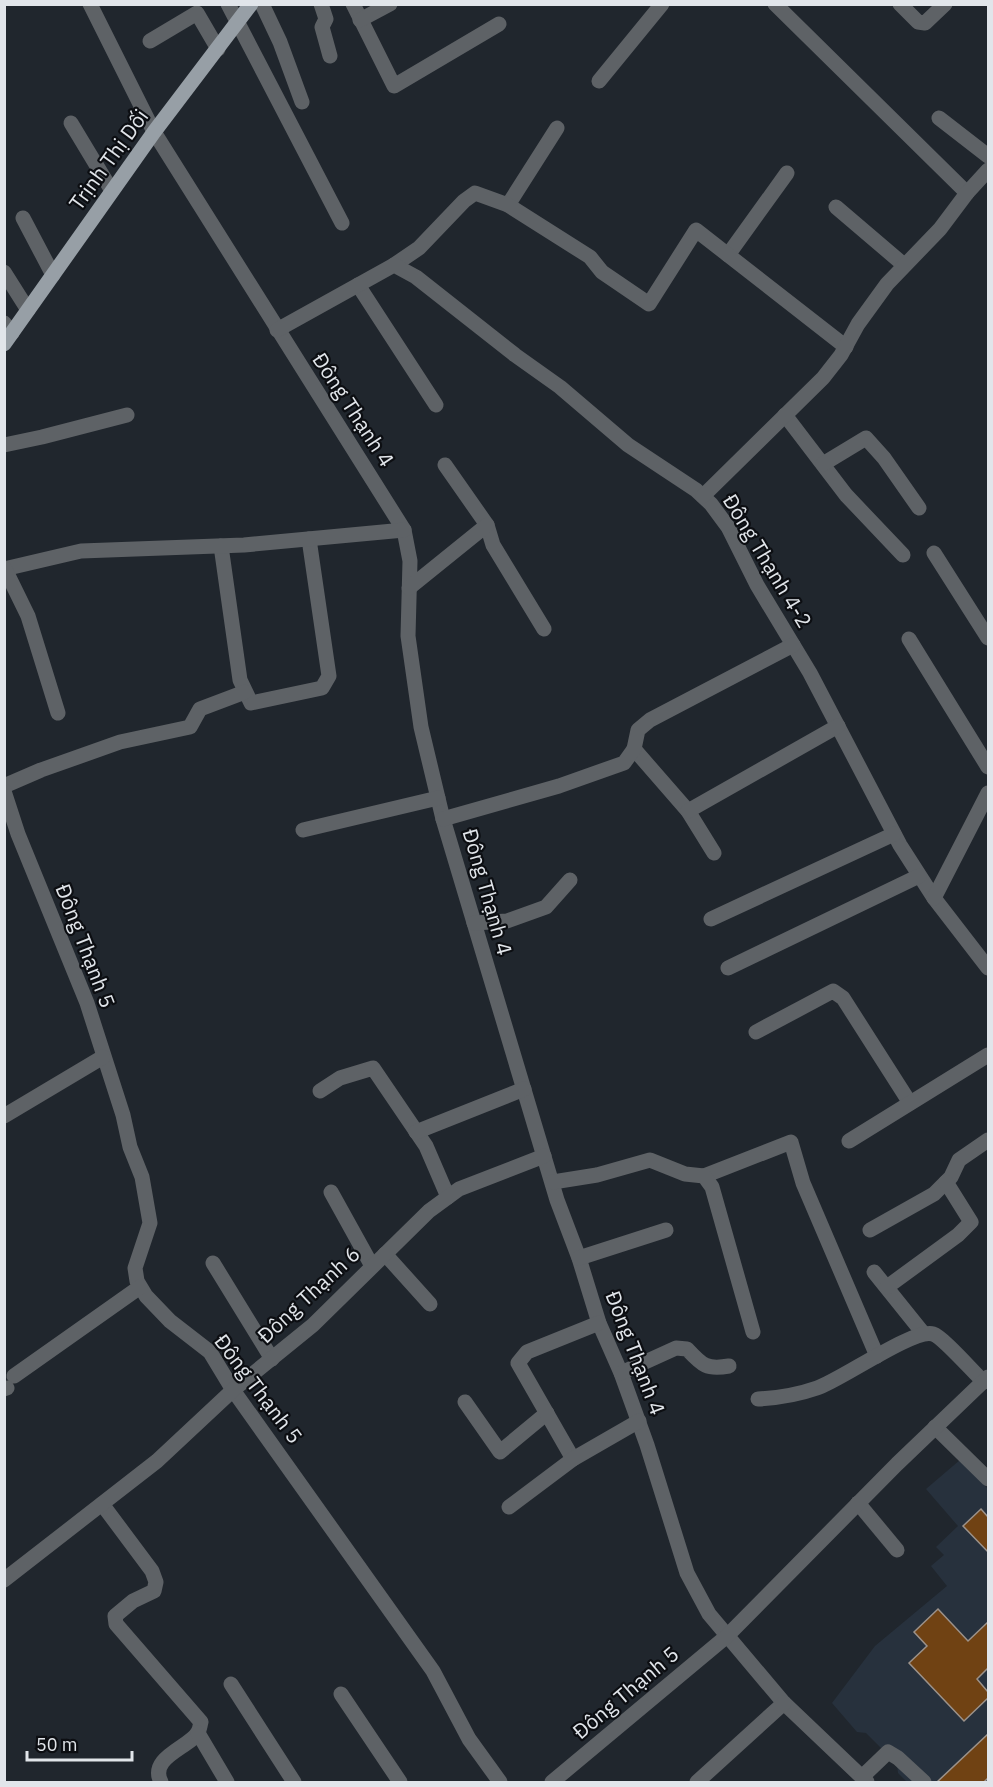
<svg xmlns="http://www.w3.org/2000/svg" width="993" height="1787" font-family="'IBM Plex Sans',sans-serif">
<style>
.built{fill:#27313d}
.building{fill:#704213;stroke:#9c928a;stroke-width:1.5}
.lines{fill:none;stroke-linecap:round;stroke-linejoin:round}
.minor{stroke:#5e6266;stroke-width:15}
.major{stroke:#979fa6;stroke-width:15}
.labels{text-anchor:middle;stroke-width:4.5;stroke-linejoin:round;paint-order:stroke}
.street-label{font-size:21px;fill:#e1e5ea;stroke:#0c0e12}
</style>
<rect width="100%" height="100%" fill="#20262d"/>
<polygon class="built" points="960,1460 988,1489 988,1782 907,1782 898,1773 897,1764 866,1733 857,1732 832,1703 875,1646 947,1586 931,1566 944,1555 936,1547 958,1526 926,1489"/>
<g class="building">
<polygon points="981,1509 988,1517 988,1552 963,1526"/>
<polygon points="938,1609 968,1641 988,1622 988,1668 977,1679 988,1692 988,1698 964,1721 909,1663 927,1646 914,1632"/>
<polygon points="988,1734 988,1778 984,1782 937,1782"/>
</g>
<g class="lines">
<g class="minor">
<polyline points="90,4 154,132 404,530 410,561 408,636 421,727 443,819 557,1200 579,1258 599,1323 621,1373 647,1445 687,1573 709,1614 784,1703 867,1782"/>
<polyline points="228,4 342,223"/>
<polyline points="262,4 280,42 302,102"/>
<polyline points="321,4 326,19 322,27 330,56"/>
<polyline points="353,4 394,86 499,24"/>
<polyline points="775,4 967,193"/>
<polyline points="900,4 918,22 925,23 945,4"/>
<polyline points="360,20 390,4"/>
<polyline points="150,41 197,13 218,49"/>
<polyline points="599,81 662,4"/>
<polyline points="939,118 988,156"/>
<polyline points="71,123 112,191"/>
<polyline points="508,205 557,128"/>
<polyline points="836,207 904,265"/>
<polyline points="23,218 53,275"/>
<polyline points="728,255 787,173"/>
<polyline points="394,265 419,248 464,201 475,193 508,205 590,257 602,272 649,304 696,230 846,347"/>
<polyline points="4,272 28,310"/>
<polyline points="358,285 436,405"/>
<polyline points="4,323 12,333"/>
<polyline points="277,330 394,265 416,277 515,355 560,387 628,445 696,490 711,504 728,527 757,585 810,673 900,845 934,898 988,968"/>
<polyline points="785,415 846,495 903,555"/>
<polyline points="4,445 42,437 127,415"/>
<polyline points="823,464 866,438 884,458 919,508"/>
<polyline points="445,465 487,525 493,545 544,629"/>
<polyline points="703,496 823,378 841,355 858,324 887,284 940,229 967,193 988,170"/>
<polyline points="221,546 240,680 251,703 322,688 329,676 309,539"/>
<polyline points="934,553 988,638"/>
<polyline points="4,569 81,551 244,545 404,530"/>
<polyline points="5,569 28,616 58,713"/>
<polyline points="409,588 487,525"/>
<polyline points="909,639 988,767"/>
<polyline points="634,749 688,811 714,853"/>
<polyline points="4,786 41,770 120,742 190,727 200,709 245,692"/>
<polyline points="4,791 18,834 87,1003 123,1115 130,1147 142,1177 150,1223 135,1268 137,1281 146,1296 170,1321 210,1352 233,1390 433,1671 469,1739 500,1782"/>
<polyline points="688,811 838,726"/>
<polyline points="443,819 559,786 624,763 634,749 638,730 650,720 793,645"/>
<polyline points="303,830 438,798"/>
<polyline points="934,898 988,793"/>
<polyline points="711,919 894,834"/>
<polyline points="474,923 507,921 546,907 570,880"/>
<polyline points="728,968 919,876"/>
<polyline points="756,1032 833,991 843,998 910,1103"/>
<polyline points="320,1091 340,1078 373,1068 426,1146 448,1197"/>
<polyline points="4,1116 103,1057"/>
<polyline points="416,1132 524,1089"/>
<polyline points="849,1141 988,1055"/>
<polyline points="704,1176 791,1142 803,1183 877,1356"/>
<polyline points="553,1182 597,1175 650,1160 685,1174 704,1176 712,1187 753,1332"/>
<polyline points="331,1192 372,1266"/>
<polyline points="870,1230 934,1194 951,1177 959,1160 988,1140"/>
<polyline points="385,1254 430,1304"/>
<polyline points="579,1258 666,1230"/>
<polyline points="213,1263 272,1359"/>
<polyline points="874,1272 923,1333"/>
<polyline points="887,1287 958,1235 971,1222 946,1182"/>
<path d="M 621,1373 L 676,1348 L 687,1349 C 702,1365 706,1370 729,1366"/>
<polyline points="14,1376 140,1287"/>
<polyline points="4,1389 7,1388"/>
<path d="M 758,1399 C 778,1398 797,1395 817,1388 C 841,1380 914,1328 933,1334 C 943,1337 974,1373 984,1382"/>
<polyline points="465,1402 500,1452 547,1413"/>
<polyline points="935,1427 988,1479"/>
<polyline points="573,1459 518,1363 527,1352 599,1323"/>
<polyline points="858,1503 897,1550"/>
<path d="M 102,1504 L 152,1571 L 156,1582 L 154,1591 L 133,1601 L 115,1616 L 116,1624 L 201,1722 C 200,1725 200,1729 198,1732 C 191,1747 148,1757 161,1782"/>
<polyline points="509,1507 573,1459 639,1421"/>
<polyline points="4,1580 157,1461 233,1390 313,1325 429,1211 459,1189 544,1156"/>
<polyline points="231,1684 294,1782"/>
<polyline points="341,1694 400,1782"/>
<polyline points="198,1733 227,1782"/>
<polyline points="862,1777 888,1752 898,1758 924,1782"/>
<polyline points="552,1782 727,1636 897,1464 988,1377"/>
<polyline points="697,1782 784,1703"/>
</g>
<polyline class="major" points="4,344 154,132 251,4"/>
</g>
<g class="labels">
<g class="street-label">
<text transform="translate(109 160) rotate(-54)" y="7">Trịnh Thị Dối</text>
<text transform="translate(353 410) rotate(57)" y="7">Đông Thạnh 4</text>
<text transform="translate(767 561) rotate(59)" y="7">Đông Thạnh 4-2</text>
<text transform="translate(487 892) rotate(74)" y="7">Đông Thạnh 4</text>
<text transform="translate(85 946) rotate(69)" y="7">Đông Thạnh 5</text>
<text transform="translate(309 1295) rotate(-43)" y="7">Đông Thạnh 6</text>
<text transform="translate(635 1353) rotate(69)" y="7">Đông Thạnh 4</text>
<text transform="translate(258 1389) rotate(53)" y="7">Đông Thạnh 5</text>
<text transform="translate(626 1693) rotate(-40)" y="7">Đông Thạnh 5</text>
</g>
</g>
<rect width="993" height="1787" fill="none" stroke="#e1e5ea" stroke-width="12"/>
<path d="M27 1751v9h105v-9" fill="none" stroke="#e1e5ea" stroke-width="3"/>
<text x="36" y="1751" font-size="18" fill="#e1e5ea" stroke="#0c0e12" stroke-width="4.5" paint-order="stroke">50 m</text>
</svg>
